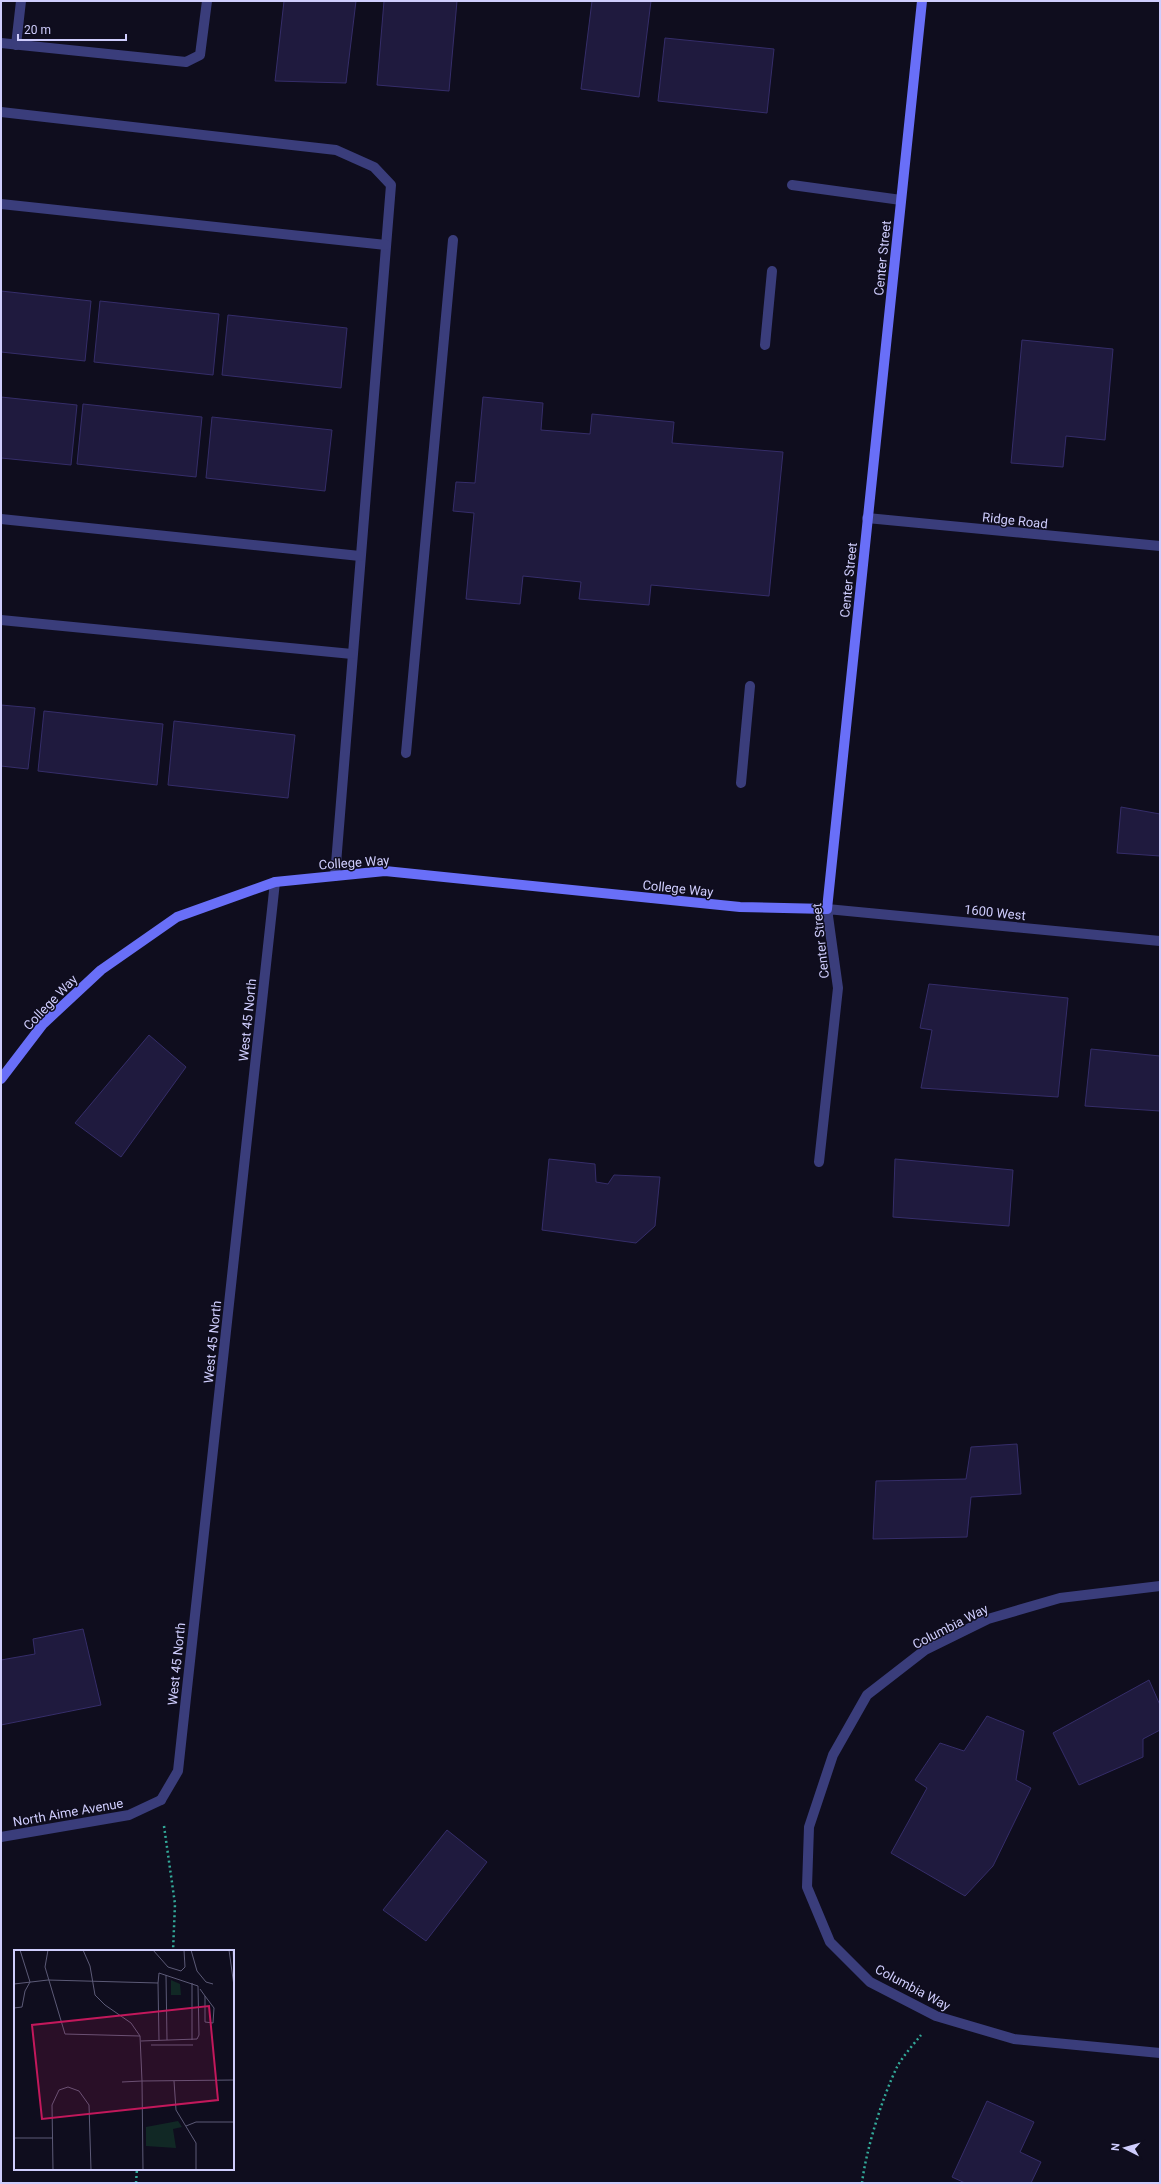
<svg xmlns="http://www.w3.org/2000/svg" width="1161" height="2184" font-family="Roboto,sans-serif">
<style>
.building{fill:#1f1a3e;stroke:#352d69}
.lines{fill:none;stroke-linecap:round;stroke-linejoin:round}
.path{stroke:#33aa9a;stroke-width:2.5;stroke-dasharray:2 3;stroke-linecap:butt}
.service{stroke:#3a3d7b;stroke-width:10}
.minor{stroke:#3a3d7b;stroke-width:10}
.tertiary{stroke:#3a3d7b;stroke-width:10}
.secondary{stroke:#696ff8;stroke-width:10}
.labels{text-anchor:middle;stroke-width:3;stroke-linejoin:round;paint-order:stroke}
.street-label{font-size:13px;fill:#cfcdfd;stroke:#0f0d1e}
.inset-road{fill:none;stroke:#5c5a77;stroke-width:1}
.view{fill:#c2185b;fill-opacity:0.15;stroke:#c2185b;stroke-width:2}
.inset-edge{fill:none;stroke:#cfcdfd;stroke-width:2}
</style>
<rect width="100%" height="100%" fill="#0f0d1e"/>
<g class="building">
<polygon points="284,1 356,1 346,83 275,81"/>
<polygon points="384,1 457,1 449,91 377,85"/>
<polygon points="592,1 651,1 639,97 581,89"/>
<polygon points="665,38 774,49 767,113 658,101"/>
<polygon points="1,291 91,301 85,361 1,352"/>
<polygon points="100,301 219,314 213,375 94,362"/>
<polygon points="228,315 347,328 341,388 222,375"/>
<polygon points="1022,340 1113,349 1105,440 1066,436 1063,467 1011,463"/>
<polygon points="1,397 77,405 71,465 1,458"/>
<polygon points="483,397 543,403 541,430 590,434 592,414 674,422 672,443 783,452 769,596 651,585 649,605 579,599 581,582 523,576 520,604 466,599 474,513 453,511 456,482 475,483"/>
<polygon points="83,404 202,417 196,477 77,464"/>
<polygon points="212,417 332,430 325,491 206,478"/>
<polygon points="1,705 35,708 28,769 1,766"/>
<polygon points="44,711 163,724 157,785 38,771"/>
<polygon points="174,721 295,735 288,798 168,785"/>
<polygon points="1121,807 1160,814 1160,856 1117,853"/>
<polygon points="929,984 1068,998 1058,1097 921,1088 932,1030 920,1028"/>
<polygon points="149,1035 186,1067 121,1157 75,1123"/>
<polygon points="1091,1049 1160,1056 1160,1111 1085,1106"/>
<polygon points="549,1159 595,1164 596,1182 608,1184 614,1175 660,1177 655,1226 636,1243 542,1230"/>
<polygon points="895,1159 1013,1170 1009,1226 893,1217"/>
<polygon points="1017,1444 1021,1494 971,1497 967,1537 873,1539 876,1481 966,1479 971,1447"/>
<polygon points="83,1629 101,1705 1,1725 1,1660 35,1654 33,1639"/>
<polygon points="1149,1680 1160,1705 1160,1730 1143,1739 1143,1757 1079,1785 1053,1733"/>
<polygon points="987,1716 1024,1731 1016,1780 1031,1788 993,1866 965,1896 891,1853 927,1788 915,1780 940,1743 964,1751"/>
<polygon points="447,1830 487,1862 426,1941 383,1910"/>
<polygon points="987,2101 1034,2122 1020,2152 1041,2162 1031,2183 965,2183 952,2177"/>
</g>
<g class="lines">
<g class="path">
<polyline points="164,1826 175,1904 173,1951"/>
<polyline points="136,2183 137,2169"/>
<path d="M 862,2183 C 866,2150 882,2098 897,2067 C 903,2056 913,2045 921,2035"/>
</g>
<g class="service">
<polyline points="1,43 186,62 200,55 207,1"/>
<polyline points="16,45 21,1"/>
<polyline points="1,112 336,150 374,167 391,185 335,876"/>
<polyline points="792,185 901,200"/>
<polyline points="1,204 386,245"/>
<polyline points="765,345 772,271"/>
<polyline points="1,519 360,556"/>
<polyline points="1,620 352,654"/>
<polyline points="406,753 453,240"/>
<polyline points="741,783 750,686"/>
<polyline points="161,1800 178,1771 275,882"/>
</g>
<g class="minor">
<polyline points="819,1162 838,988 827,909 1160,941"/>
<polyline points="1160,1586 1060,1598 988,1619 925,1650 867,1695 833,1755 809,1827 807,1887 830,1942 870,1982 936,2016 1014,2039 1160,2053"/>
<polyline points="1,1837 129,1815 161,1800"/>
</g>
<polyline class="tertiary" points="867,518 1160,546"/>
<polyline class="secondary" points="1,1079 43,1024 101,970 177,917 275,882 385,871 740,907 827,909 922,1"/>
</g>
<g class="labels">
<g class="street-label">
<text transform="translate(882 258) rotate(-84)" y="5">Center Street</text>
<text transform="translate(1015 520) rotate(6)" y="5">Ridge Road</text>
<text transform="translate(848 580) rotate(-84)" y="5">Center Street</text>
<text transform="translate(354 862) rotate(-4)" y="5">College Way</text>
<text transform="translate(678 888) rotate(6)" y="5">College Way</text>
<text transform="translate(995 912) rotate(6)" y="5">1600 West</text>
<text transform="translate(820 941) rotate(-96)" y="5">Center Street</text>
<text transform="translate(50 1002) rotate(-46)" y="5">College Way</text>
<text transform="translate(247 1020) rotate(-84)" y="5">West 45 North</text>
<text transform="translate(212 1342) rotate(-84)" y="5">West 45 North</text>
<text transform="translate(950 1626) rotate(-27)" y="5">Columbia Way</text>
<text transform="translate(176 1664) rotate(-84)" y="5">West 45 North</text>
<text transform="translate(68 1812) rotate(-10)" y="5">North Aime Avenue</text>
<text transform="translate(913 1987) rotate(28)" y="5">Columbia Way</text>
</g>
</g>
<g transform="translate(14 1950)">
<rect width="220" height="220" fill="#0f0d1e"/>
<path d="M 157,30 L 166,34 L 167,45 L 157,45 ZM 164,171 L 168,177 L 159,179 L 162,198 L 132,196 L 132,177 Z" fill="#112825"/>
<path class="inset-road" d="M 34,0 L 31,17 L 51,84 L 126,86M 69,0 L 76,16 L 81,45 L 91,55 L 117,73 L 126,86 L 128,131 L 220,130M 139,0 L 154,17 L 167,21 L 171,17 L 170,0M 177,0 L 183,21 L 192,32 L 199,34M 215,0 L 220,36M 219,0 L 220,18M 152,25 L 153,90M 144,33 L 145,90M 178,33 L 178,90M 0,34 L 34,30 L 144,33 L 145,23 L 184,36 L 185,85 L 183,89 L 127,91M 186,39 L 191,46 L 191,72 L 199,73 L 200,58 L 191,46M 0,58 L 8,57 L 11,41 L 16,32 L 6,0M 137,95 L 179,95M 160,131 L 162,160 L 182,193 L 182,220M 108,132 L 128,131 L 129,220M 220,146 L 220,187M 172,176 L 182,172 L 220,172M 0,188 L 39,188M 39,220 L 38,155 L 45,140 L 54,137 L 65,141 L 75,155 L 77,220"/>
<path class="view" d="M 195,56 L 204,150 L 28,169 L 18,75 Z"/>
<rect width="220" height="220" class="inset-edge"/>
</g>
<rect width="1161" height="2184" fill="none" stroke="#cfcdfd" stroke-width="4"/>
<g transform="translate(1125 2148) rotate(276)" stroke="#0f0d1e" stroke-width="3" paint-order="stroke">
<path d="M0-3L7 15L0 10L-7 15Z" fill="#cfcdfd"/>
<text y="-6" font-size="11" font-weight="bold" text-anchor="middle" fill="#cfcdfd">N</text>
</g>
<path d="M18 34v6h108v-6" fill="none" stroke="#cfcdfd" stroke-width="2"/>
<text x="24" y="34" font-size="12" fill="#cfcdfd" stroke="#0f0d1e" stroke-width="3" paint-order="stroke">20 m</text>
</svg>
